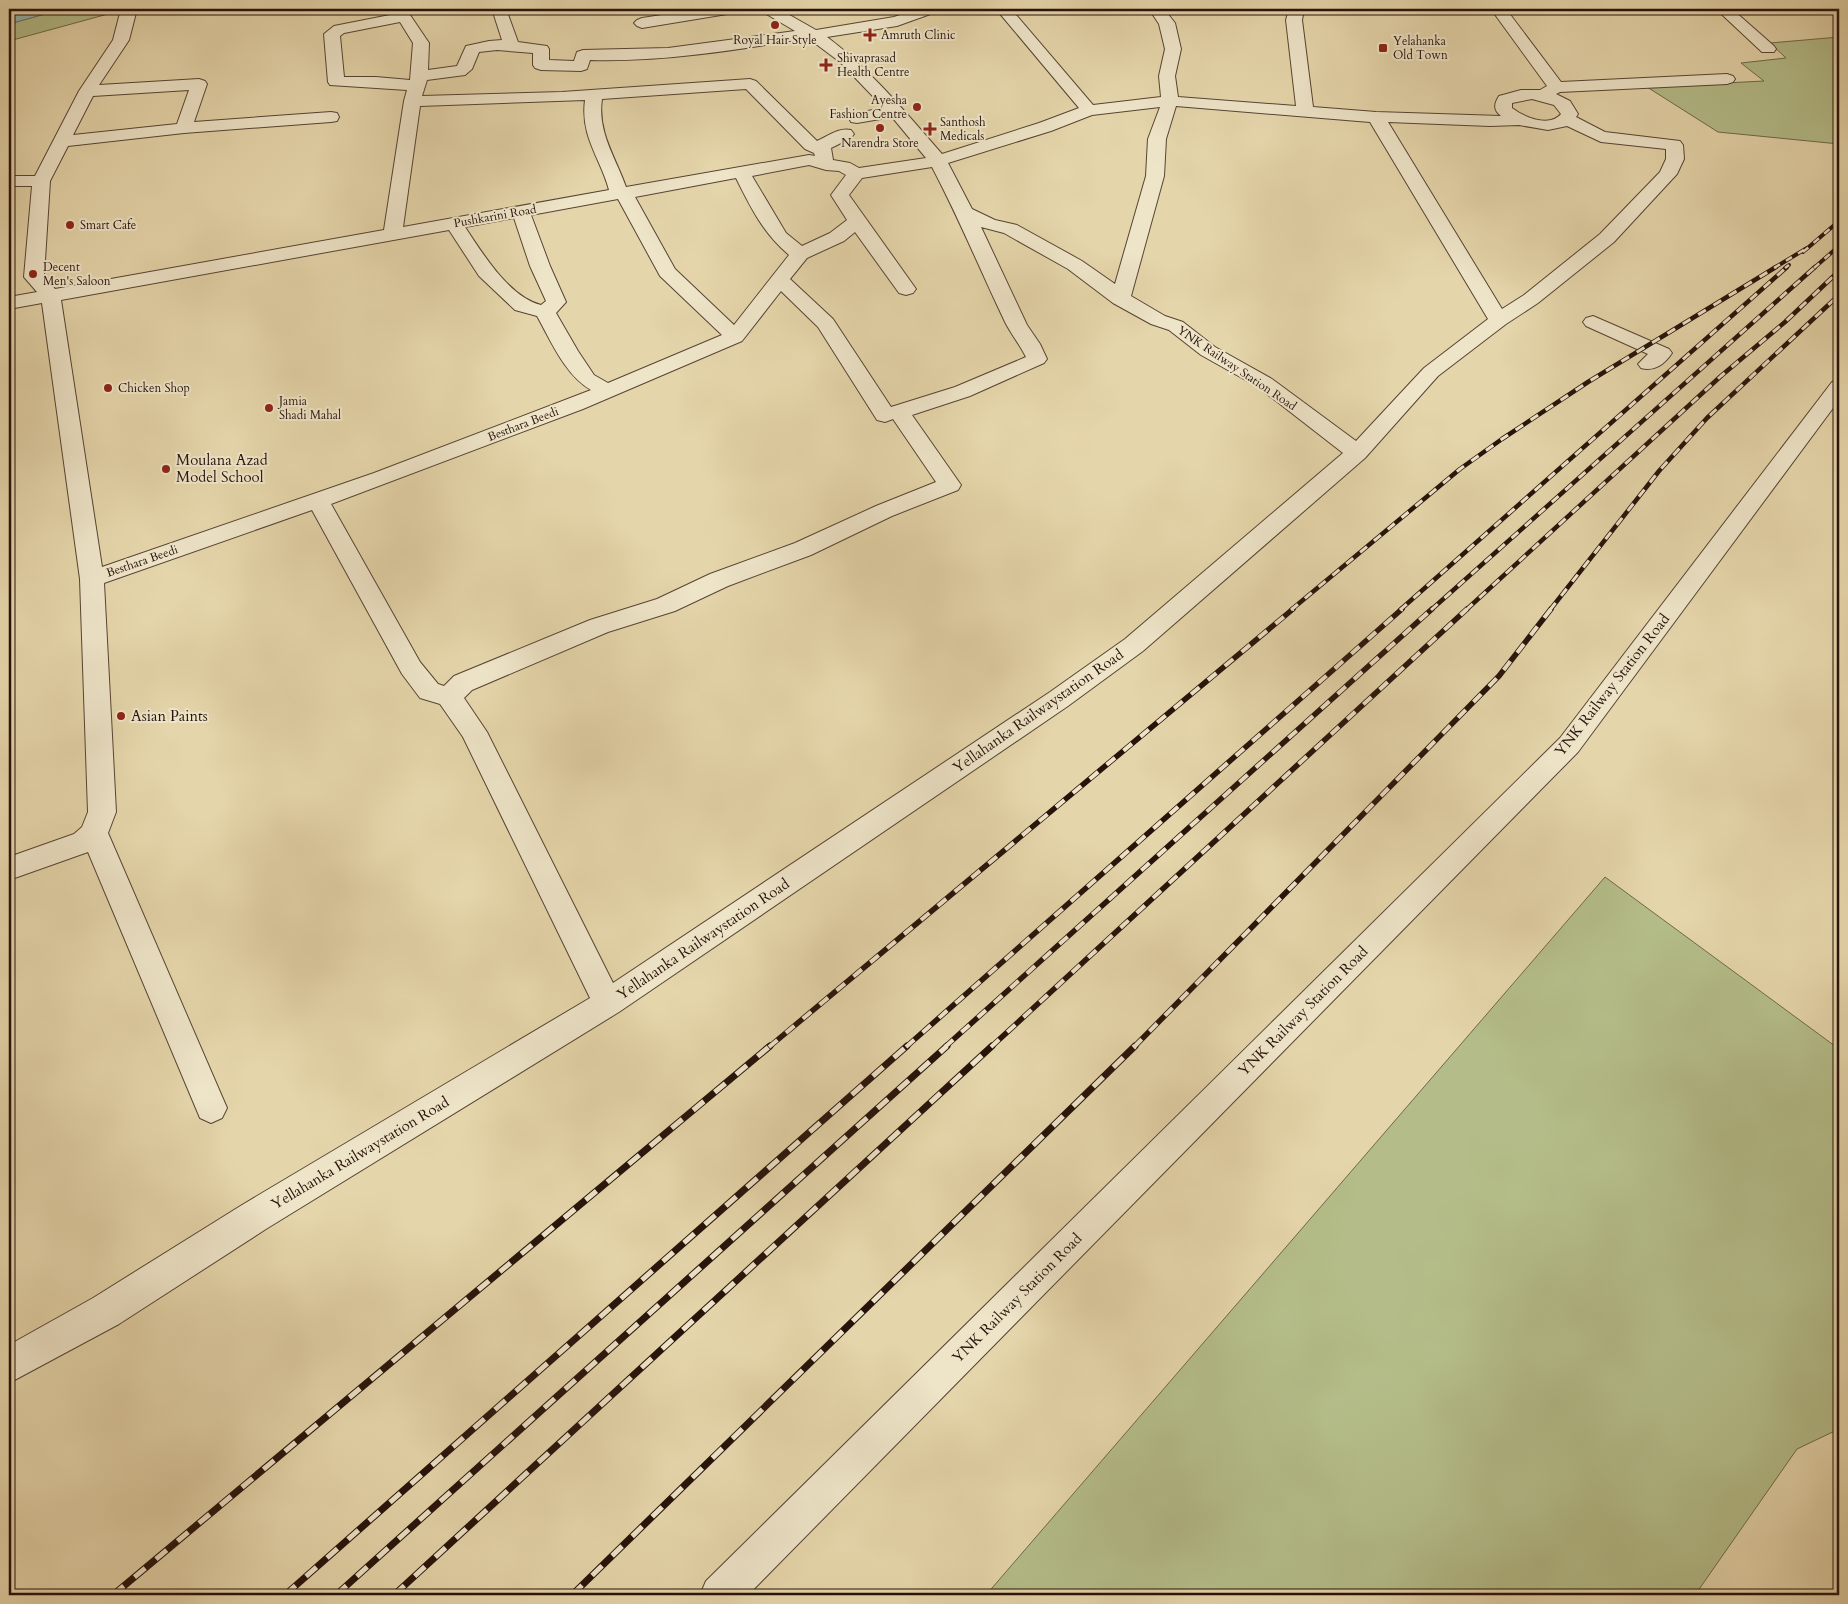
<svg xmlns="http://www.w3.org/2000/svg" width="1848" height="1604" font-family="Cardo,serif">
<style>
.green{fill:#b4bd89;stroke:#6e684a}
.water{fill:#98b7b1;stroke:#6b756f}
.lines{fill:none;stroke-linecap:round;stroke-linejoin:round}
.minor-casing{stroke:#564433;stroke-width:2}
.minor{fill:#eee4c8;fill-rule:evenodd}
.rail-far3-casing{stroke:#27130b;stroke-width:4}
.rail-far2-casing{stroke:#27130b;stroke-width:4.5}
.rail-far1-casing{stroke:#27130b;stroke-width:5.5}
.rail-casing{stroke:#27130b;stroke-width:7}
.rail-far3{stroke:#eee4c8;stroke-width:2.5;stroke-dasharray:7;stroke-linecap:butt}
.rail-far2{stroke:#eee4c8;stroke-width:3;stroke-dasharray:9;stroke-linecap:butt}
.rail-far1{stroke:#eee4c8;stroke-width:4;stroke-dasharray:11;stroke-linecap:butt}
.rail{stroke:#eee4c8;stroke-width:5;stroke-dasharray:14;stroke-linecap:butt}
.poi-dot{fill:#8f2418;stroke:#eee4c8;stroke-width:2}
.labels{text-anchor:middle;stroke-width:4;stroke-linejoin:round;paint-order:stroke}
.far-poi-label{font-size:12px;fill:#27130b;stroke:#eee4c8;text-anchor:start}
.far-street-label{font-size:12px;fill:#27130b;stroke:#eee4c8}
.poi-label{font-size:15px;fill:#27130b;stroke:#eee4c8;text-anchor:start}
.street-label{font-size:15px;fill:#27130b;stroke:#eee4c8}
</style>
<rect width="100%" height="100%" fill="#e5d5aa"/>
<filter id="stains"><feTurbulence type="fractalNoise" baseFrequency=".004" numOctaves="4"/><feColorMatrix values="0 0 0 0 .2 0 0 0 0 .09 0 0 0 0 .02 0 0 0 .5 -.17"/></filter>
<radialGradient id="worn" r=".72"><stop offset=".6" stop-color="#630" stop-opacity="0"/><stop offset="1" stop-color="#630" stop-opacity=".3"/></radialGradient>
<g class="green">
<polygon points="63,9 109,9 108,14 9,41 9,24"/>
<polygon points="1839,37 1839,144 1718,132 1647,87 1764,81 1741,63 1786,58 1770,43"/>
<polygon points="1605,877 1839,1049 1839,1429 1797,1449 1695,1595 986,1595"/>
</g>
<polygon class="water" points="9,9 63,9 9,24"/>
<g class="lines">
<defs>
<g id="minor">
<path d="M 121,9 L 137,9 L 129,40 L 99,85 L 199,79 L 205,81 L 207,84 L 194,122 L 331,112 L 337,113 L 339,117 L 337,121 L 331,122 L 184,133 L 68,146 L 50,181 L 44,276 L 55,289 L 384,230 L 404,101 L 407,90 L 330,85 L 328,82 L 324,34 L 334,26 L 395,14 L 392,9 L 406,9 L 429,43 L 428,70 L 457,66 L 466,46 L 489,41 L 502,40 L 492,9 L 506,9 L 518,42 L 547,46 L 549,49 L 549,60 L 574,61 L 577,52 L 583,50 L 668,48 L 795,31 L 763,12 L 761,9 L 779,9 L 816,30 L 894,17 L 917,9 L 938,9 L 936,12 L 897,26 L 827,37 C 871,70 906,113 942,154 L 1039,123 L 1079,108 L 996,9 L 1011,9 L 1093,105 L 1161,97 L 1159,76 L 1165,49 L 1159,24 L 1149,9 L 1164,9 L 1175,23 L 1181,49 L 1175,76 L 1178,97 L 1296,106 L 1286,20 L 1289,9 L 1304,9 L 1302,20 L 1313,107 L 1376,112 L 1501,116 C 1493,110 1494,104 1499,96 L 1521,90 L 1540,90 L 1547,86 L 1491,9 L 1506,9 L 1561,82 L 1727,74 L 1733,76 L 1735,79 L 1733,82 L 1727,84 L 1560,92 L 1556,94 L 1570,101 L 1578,114 L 1576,117 L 1605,132 L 1680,141 L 1683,145 L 1684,159 L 1677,174 L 1614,242 L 1538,303 L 1506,324 L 1438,376 L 1365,458 L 1143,651 L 1068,706 L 619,1012 L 266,1229 L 119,1324 L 9,1383 L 9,1345 L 93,1298 L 242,1205 L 590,998 L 463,737 L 440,704 L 420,698 L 402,674 L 312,510 L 104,583 L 116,812 L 108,833 L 227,1108 L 222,1118 L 211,1123 L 200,1118 L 88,852 L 9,880 L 9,857 L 74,834 L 82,827 L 88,812 L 80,579 L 42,303 L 9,309 L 9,297 L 37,292 L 24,277 L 32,186 L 9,186 L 9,176 L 35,176 L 79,91 L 113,40 ZM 400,22 L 413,43 L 410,80 L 376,77 L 344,77 L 340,36 L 344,33 ZM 808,38 L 840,62 L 884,108 L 851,114 L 849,118 L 851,122 L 857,123 L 892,117 L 926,158 L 859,168 L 850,163 L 833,160 L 831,148 L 851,138 L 854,134 L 851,130 C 839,127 828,136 817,141 L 756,81 L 750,79 L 562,92 L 422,96 L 427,80 L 465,75 L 472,69 L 479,52 L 497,50 L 533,53 L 533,65 L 535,68 L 541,70 L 581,71 L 587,69 L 590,60 C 664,62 736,50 808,38 ZM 746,89 L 805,149 L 814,153 L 815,156 L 809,155 L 626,187 C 616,158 597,132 602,99 ZM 189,90 L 177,124 L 73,135 L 93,96 ZM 1532,99 L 1554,105 L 1561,114 C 1549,128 1524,117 1512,108 L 1512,103 ZM 585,100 C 580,137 601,159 609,190 L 403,227 L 420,106 ZM 1176,106 L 1370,122 L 1488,319 L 1424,368 L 1356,441 L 1272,379 L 1215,347 L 1183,322 L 1165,316 L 1131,296 L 1164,176 L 1166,139 ZM 1160,107 L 1148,139 L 1146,176 L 1115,284 L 1082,261 L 1017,225 L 995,220 L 972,209 L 948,163 L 1051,131 L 1092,115 ZM 1388,122 L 1490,126 L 1519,125 L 1548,130 L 1567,126 L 1601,142 L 1666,149 L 1666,159 L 1660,172 L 1600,234 L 1524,295 L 1502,309 ZM 809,165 L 826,170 L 839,171 L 846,175 L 831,195 L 847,220 L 830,233 L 802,246 L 786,233 L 752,176 ZM 932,167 C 959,218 981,272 1006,324 C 1012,335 1020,345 1026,357 L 955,387 L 891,407 L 833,319 L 790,279 L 807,258 L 844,241 L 855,232 L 899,293 L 906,295 L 913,293 L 916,289 L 849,195 L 862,178 ZM 736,178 C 751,208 763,233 789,255 L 734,325 L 675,269 L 635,197 ZM 618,199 L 660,276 L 722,335 L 608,383 L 594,375 L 578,351 L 556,313 L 566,302 L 550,266 L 531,215 ZM 514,218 L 530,266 L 546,301 L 541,305 C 509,297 483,254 465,227 ZM 981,227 L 1004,233 L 1068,269 L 1113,303 L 1151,324 L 1169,330 L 1201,355 L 1258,387 L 1343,453 L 1125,639 L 1050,692 L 613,983 L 487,732 L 464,698 L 472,690 L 608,632 L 675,611 L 728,586 L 811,555 L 892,516 L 958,490 L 961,485 L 912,415 L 970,396 L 1044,363 L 1047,359 L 1040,344 L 1027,325 ZM 449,230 L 479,276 L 515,310 L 537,316 C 551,341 565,375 591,390 L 374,473 L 102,567 L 61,300 ZM 781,291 L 818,327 L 877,420 L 885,422 L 893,419 L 936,482 L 876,506 L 795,543 L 710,574 L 657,599 L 590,620 L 454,676 L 444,686 L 438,684 L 420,662 L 331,504 L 583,409 L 742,341 Z"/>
<polygon points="701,9 735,9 732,12 727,14 642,28 637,26 634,23 637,20 642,18"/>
<polygon points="1716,9 1732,9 1774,46 1776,49 1774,52 1762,52"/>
<path d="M 1593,316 L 1669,349 L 1672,353 C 1665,364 1654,372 1641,368 L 1638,364 L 1648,354 L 1586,326 L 1583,322 L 1586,318 Z"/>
<polygon points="1839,380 1839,400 1578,752 748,1595 700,1595 706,1581 1560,738 1832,382"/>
</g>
</defs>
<use href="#minor" class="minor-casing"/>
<use href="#minor" class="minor"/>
<defs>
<g id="rail-far3">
<polyline points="1803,252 1839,221"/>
<polyline points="1774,268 1807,248"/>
<polyline points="1785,268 1789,265"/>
<polyline points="1814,268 1839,246"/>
</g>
<g id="rail-far2">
<polyline points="1291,610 1460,469 1502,439 1588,382 1776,267"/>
<polyline points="1400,610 1787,267"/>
<polyline points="1431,610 1815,267"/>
<polyline points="1466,610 1721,376 1785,322 1839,271"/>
<polyline points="1550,610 1659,471 1707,418 1839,295"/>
</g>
<g id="rail-far1">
<polyline points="769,1047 1293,609"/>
<polyline points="906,1047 1402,609"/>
<polyline points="945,1047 1432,609"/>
<polyline points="991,1047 1467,609"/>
<polyline points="1134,1047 1499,676 1551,609"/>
</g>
<g id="rail">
<polyline points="113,1595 770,1046"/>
<polyline points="285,1595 907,1046"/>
<polyline points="336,1595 947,1046"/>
<polyline points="394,1595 992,1046"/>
<polyline points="572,1595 1135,1046"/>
</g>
</defs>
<use href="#rail-far3" class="rail-far3-casing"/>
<use href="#rail-far2" class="rail-far2-casing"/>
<use href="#rail-far1" class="rail-far1-casing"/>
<use href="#rail" class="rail-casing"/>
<use href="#rail-far3" class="rail-far3"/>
<use href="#rail-far2" class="rail-far2"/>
<use href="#rail-far1" class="rail-far1"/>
<use href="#rail" class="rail"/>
</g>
<g class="poi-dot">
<circle cx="775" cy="25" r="5"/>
<path d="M867.5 27.5h5v5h5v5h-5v5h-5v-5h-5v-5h5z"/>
<rect x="1378" y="43" width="10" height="10" rx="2.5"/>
<path d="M823.5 57.5h5v5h5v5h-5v5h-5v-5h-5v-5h5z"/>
<circle cx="917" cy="107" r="5"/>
<circle cx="880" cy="128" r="5"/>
<path d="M927.5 121.5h5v5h5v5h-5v5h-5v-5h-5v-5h5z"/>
<circle cx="70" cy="225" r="5"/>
<circle cx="33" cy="274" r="5"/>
<circle cx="108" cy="388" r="5"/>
<circle cx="269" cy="408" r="5"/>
<circle cx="166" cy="469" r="5"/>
<circle cx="121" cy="716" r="5"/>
</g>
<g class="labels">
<g class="far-poi-label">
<text x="881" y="39">Amruth Clinic</text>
<text x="775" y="44" text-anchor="middle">Royal Hair Style</text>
<text x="1393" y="45">Yelahanka<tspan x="1393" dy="14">Old Town</tspan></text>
<text x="837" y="62">Shivaprasad<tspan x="837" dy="14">Health Centre</tspan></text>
<text x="907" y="104" text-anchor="end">Ayesha<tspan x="907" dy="14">Fashion Centre</tspan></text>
<text x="940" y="126">Santhosh<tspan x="940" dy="14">Medicals</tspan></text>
<text x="880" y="147" text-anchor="middle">Narendra Store</text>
<text x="80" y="229">Smart Cafe</text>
<text x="43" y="271">Decent<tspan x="43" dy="14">Men's Saloon</tspan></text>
<text x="118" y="392">Chicken Shop</text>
<text x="279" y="405">Jamia<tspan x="279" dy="14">Shadi Mahal</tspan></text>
</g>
<g class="far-street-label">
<text transform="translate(495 216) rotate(-10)" y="4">Pushkarini Road</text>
<text transform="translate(1237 368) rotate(34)" y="4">YNK Railway Station Road</text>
<text transform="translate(523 424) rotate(-21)" y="4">Besthara Beedi</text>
<text transform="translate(142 561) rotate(-19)" y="4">Besthara Beedi</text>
</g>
<g class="poi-label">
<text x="176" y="465">Moulana Azad<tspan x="176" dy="17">Model School</tspan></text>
<text x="131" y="721">Asian Paints</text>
</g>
<g class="street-label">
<text transform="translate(1612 685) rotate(-52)" y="5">YNK Railway Station Road</text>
<text transform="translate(1038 711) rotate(-35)" y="5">Yellahanka Railwaystation Road</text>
<text transform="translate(703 939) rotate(-34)" y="5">Yellahanka Railwaystation Road</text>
<text transform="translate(1303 1011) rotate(-45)" y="5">YNK Railway Station Road</text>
<text transform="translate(360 1153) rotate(-31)" y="5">Yellahanka Railwaystation Road</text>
<text transform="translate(1017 1298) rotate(-45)" y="5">YNK Railway Station Road</text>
</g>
</g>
<rect width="1848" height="1604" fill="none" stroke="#e5d5aa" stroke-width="30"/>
<rect x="10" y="10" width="1828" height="1584" fill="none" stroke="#27130b" stroke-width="2.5"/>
<rect x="15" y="15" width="1818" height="1574" fill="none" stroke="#27130b"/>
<rect width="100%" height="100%" filter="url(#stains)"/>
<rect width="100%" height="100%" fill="url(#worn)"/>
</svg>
